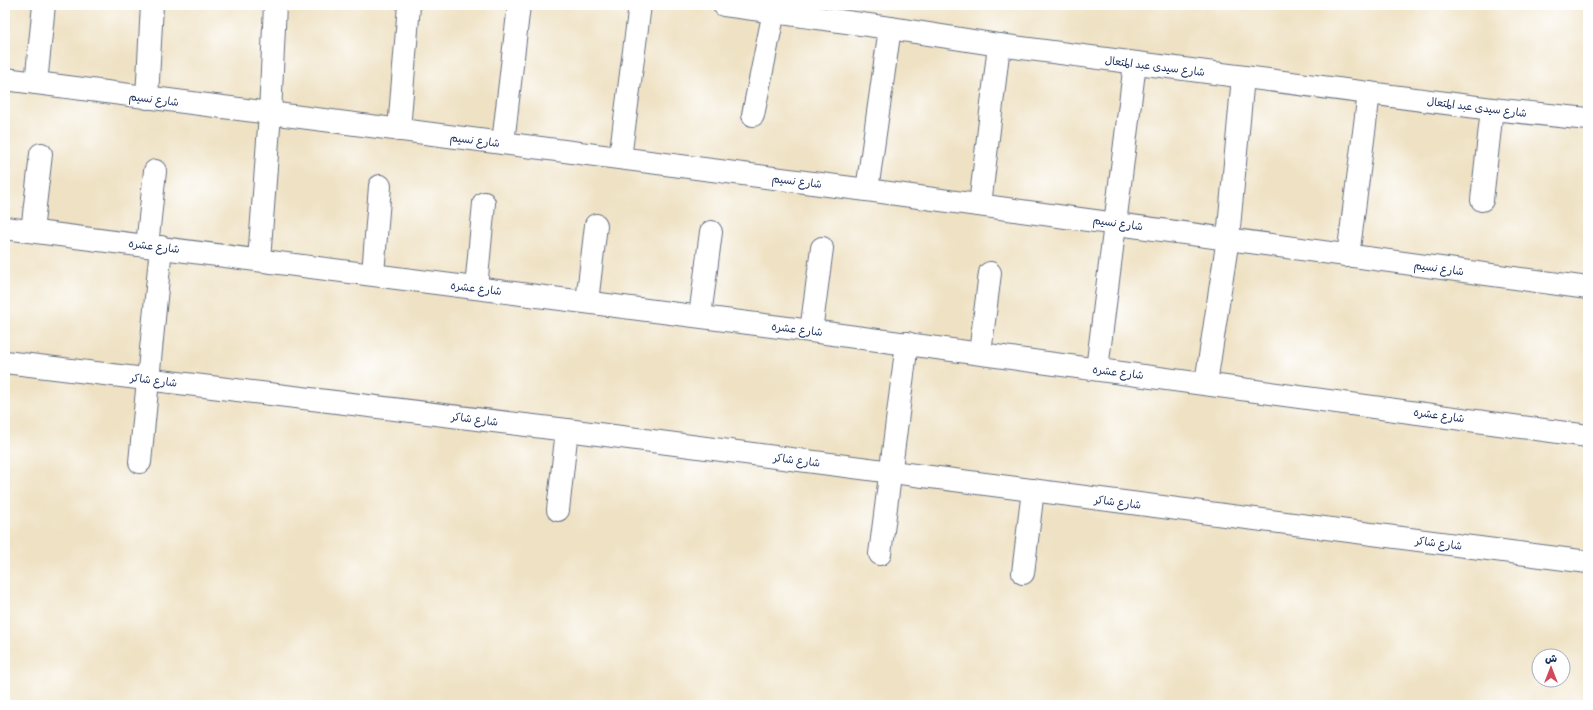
<svg xmlns="http://www.w3.org/2000/svg" width="1593" height="710" font-family="Delius,'Playpen Sans Arabic',sans-serif">
<style>
.lines{fill:none;stroke-linecap:round;stroke-linejoin:round}
.street-casing{stroke:#656e82;stroke-width:24}
.street{stroke:#fff;stroke-width:22}
.labels{text-anchor:middle;stroke-width:3;stroke-linejoin:round;paint-order:stroke}
.street-label{font-size:11px;fill:#1b2f5e;stroke:#fff}
</style>
<rect width="100%" height="100%" fill="#fff"/>
<filter id="ink" filterUnits="userSpaceOnUse"><feTurbulence type="fractalNoise" baseFrequency=".025" numOctaves="2"/><feDisplacementMap in="SourceGraphic" scale="8" xChannelSelector="R" yChannelSelector="G"/><feConvolveMatrix kernelMatrix="1 2 1 2 8 2 1 2 1" color-interpolation-filters="sRGB"/></filter>
<filter id="wash" filterUnits="userSpaceOnUse"><feTurbulence type="fractalNoise" baseFrequency=".012" numOctaves="4" result="noise"/><feDisplacementMap in="SourceGraphic" scale="16" xChannelSelector="R" yChannelSelector="G"/><feGaussianBlur stdDeviation="0.9" result="paint"/><feColorMatrix in="noise" values="0 0 0 0 0 0 0 0 0 0 0 0 0 0 0 0 0 1.4 0 .05"/><feComposite in="paint" operator="in"/></filter>
<g filter="url(#wash)">
<rect width="100%" height="100%" fill="#efe2c4"/>
</g>
<g filter="url(#ink)">
<g class="lines">
<defs>
<g id="street">
<polyline points="724,5 890,28 999,45 1492,109 1588,119"/>
<polyline points="5,79 867,190 1588,288"/>
<polyline points="36,83 44,5"/>
<polyline points="147,98 152,5"/>
<polyline points="753,115 774,11"/>
<polyline points="399,130 409,5"/>
<polyline points="503,143 519,5"/>
<polyline points="620,158 640,5"/>
<polyline points="867,190 890,28"/>
<polyline points="1482,200 1492,109"/>
<polyline points="980,205 999,45"/>
<polyline points="5,228 811,331 1588,436"/>
<polyline points="32,231 41,154"/>
<polyline points="147,246 155,171"/>
<polyline points="1348,256 1369,93"/>
<polyline points="259,260 270,114 275,5"/>
<polyline points="373,274 380,186"/>
<polyline points="476,288 484,203"/>
<polyline points="587,302 596,225"/>
<polyline points="700,316 711,232"/>
<polyline points="811,331 822,248"/>
<polyline points="980,353 990,273"/>
<polyline points="5,362 567,430 1588,562"/>
<polyline points="1097,369 1135,63"/>
<polyline points="1206,383 1228,238 1243,77"/>
<polyline points="140,462 161,247"/>
<polyline points="558,510 567,430"/>
<polyline points="880,554 907,343"/>
<polyline points="1023,573 1033,490"/>
</g>
</defs>
<use href="#street" class="street-casing"/>
<use href="#street" class="street"/>
</g>
</g>
<g class="labels">
<g class="street-label">
<text transform="translate(1155 66) rotate(7)" y="4">شارع سيدى عبد المتعال</text>
<text transform="translate(154 99) rotate(7)" y="4">شارع نسيم</text>
<text transform="translate(1477 107) rotate(7)" y="4">شارع سيدى عبد المتعال</text>
<text transform="translate(475 140) rotate(7)" y="4">شارع نسيم</text>
<text transform="translate(797 181) rotate(7)" y="4">شارع نسيم</text>
<text transform="translate(1118 223) rotate(8)" y="4">شارع نسيم</text>
<text transform="translate(154 246) rotate(7)" y="4">شارع عشره</text>
<text transform="translate(1439 268) rotate(8)" y="4">شارع نسيم</text>
<text transform="translate(476 288) rotate(7)" y="4">شارع عشره</text>
<text transform="translate(797 329) rotate(7)" y="4">شارع عشره</text>
<text transform="translate(1118 372) rotate(7)" y="4">شارع عشره</text>
<text transform="translate(154 380) rotate(7)" y="4">شارع شاكر</text>
<text transform="translate(1439 415) rotate(8)" y="4">شارع عشره</text>
<text transform="translate(475 419) rotate(7)" y="4">شارع شاكر</text>
<text transform="translate(797 460) rotate(7)" y="4">شارع شاكر</text>
<text transform="translate(1118 502) rotate(7)" y="4">شارع شاكر</text>
<text transform="translate(1439 543) rotate(7)" y="4">شارع شاكر</text>
</g>
</g>
<rect width="1593" height="710" fill="none" stroke="#fff" stroke-width="20"/>
<g transform="translate(1551 668)"><circle r="19" fill="#ffffff" stroke="#a4acbf"/>
<path d="M0-3L7 15L0 10L-7 15Z" fill="#d1495b"/>
<text y="-6" font-size="11" font-weight="bold" text-anchor="middle" fill="#1b2f5e">ش</text>
</g>
</svg>
